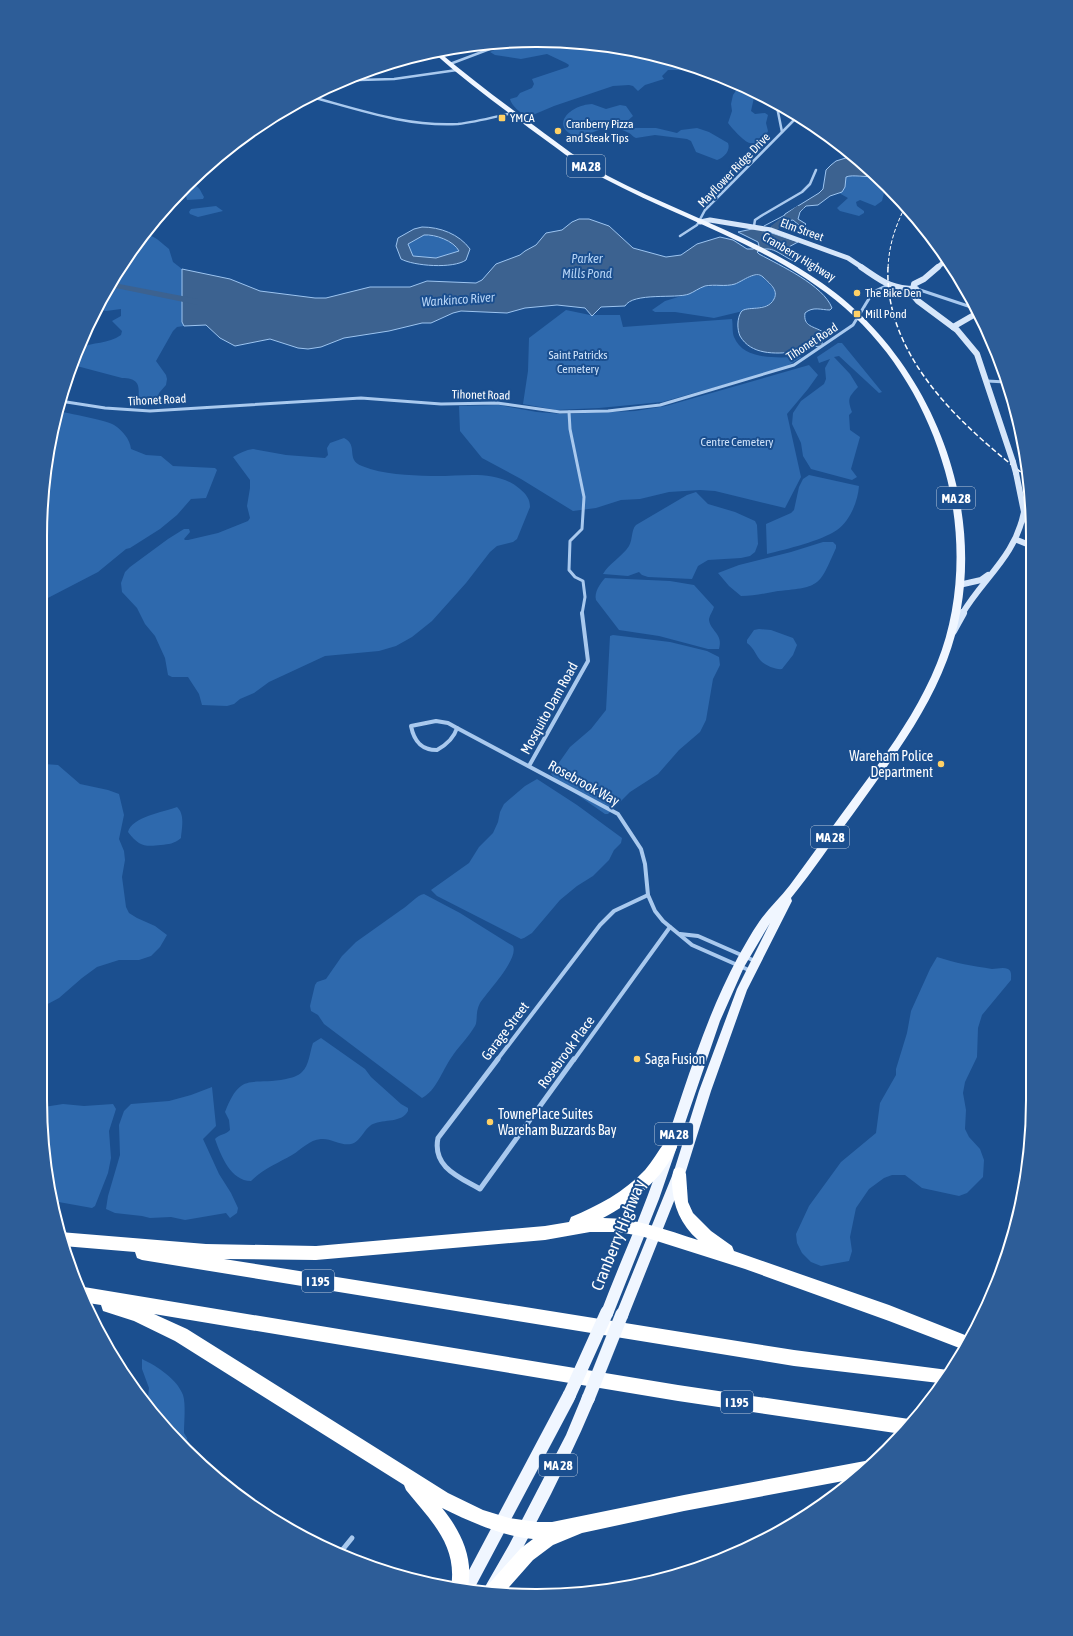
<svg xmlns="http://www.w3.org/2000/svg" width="1073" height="1636" font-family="'Asap Condensed',sans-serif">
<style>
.green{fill:#2e69ad}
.water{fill:#3c6290;stroke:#9cc4f0;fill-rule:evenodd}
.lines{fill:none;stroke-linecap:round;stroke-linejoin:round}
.stream{stroke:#9cc4f0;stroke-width:1}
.river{fill:#3c6290;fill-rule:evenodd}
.minor-far3{stroke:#a9c9ee;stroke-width:2.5}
.minor-far2{stroke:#a9c9ee;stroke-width:3}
.minor-far1{stroke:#a9c9ee;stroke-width:4}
.minor{stroke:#a9c9ee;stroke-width:5}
.secondary-far2{stroke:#d6e6fa;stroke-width:5}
.secondary-far1{stroke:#d6e6fa;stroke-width:6}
.secondary{stroke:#d6e6fa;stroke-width:8}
.primary{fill:#f0f6ff;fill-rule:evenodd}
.motorway{fill:#fff;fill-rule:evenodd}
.rail-far1{stroke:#fff;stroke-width:1;stroke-dasharray:4 2;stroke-linecap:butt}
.rail{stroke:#fff;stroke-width:1.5;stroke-dasharray:5.5 2.5;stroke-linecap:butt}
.secondary-bridge{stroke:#d6e6fa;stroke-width:6}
.primary-bridge{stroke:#f0f6ff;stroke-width:13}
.poi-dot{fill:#ffd166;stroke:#1b4f8f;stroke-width:1.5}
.labels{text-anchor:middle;stroke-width:4;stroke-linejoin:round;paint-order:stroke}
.far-poi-label{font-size:12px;fill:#fff;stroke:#1b4f8f;text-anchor:start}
.far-street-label{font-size:12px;fill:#fff;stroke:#1b4f8f}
.far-park-label{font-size:12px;fill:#cfe3fa;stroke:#1b4f8f}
.shield{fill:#1b4f8f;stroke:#bbcadd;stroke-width:1}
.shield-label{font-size:13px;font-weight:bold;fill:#fff}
.far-water-label{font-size:13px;font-style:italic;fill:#b5d3f5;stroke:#1b4f8f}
.street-label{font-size:14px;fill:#fff;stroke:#1b4f8f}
.poi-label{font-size:14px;fill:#fff;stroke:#1b4f8f;text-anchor:start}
.near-street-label{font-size:17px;fill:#fff;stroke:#1b4f8f}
.rim{fill:none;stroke:#fff;stroke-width:2}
</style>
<rect width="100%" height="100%" fill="#1b4f8f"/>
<g class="green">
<path d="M 514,41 L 602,44 L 696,66 L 705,70 L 668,70 L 662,76 L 664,79 L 645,85 L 638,91 L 633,86 L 629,85 L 613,86 L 554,106 L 528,117 C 521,114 511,105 510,99 L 517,97 L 520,93 L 532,88 L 534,84 L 532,79 L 568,67 L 569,65 L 566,63 L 547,54 L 521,59 L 495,55 L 490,52 Z"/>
<path d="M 739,86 L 755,93 L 751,111 L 755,114 L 765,113 L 768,115 L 766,123 L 768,131 L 763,141 C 759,142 755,144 750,143 C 744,142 731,127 728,123 L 732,111 L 731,104 L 733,95 Z"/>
<path d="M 592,104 L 606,109 L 620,105 L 626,106 L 633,116 L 624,124 L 631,128 L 656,128 L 677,133 L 681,130 L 697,128 L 709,132 L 728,143 C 731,150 724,158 717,160 L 696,152 L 691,141 L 687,139 L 655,135 L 636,138 C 633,137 631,134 629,133 C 611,123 597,130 581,138 C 547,129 568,105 592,104 Z"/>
<polygon points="852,175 861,177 876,176 881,182 881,184 884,184 889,190 884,193 882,201 875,206 860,200 856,202 857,206 864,211 864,213 859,216 840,211 837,208 848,198 839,193 845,187 846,177"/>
<path d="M 190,184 C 199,185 200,190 204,197 L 203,199 L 187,200 L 184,189 Z"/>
<polygon points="216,206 223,211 198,217 190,214 189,212 191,209"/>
<path d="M 424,235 C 435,235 454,241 459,251 L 436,258 L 413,256 L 408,244 Z"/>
<path d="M 151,236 C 156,237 164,245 169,249 L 173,262 L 182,269 L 183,302 L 182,316 L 184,326 L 177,327 L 173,331 L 156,361 L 166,375 L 167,379 L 166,385 L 159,393 L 158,399 L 154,402 L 138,406 C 138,391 144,378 122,378 L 73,365 L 79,348 C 93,342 108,344 121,335 L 122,331 L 112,321 L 121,316 L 121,309 L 106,311 L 96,309 L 145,237 Z"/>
<path d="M 752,276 L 762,276 C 770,287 784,292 768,305 L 714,318 L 675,312 L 655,312 L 652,310 L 665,301 L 688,294 L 702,287 L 734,284 Z"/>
<path d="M 566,310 L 590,315 L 620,315 L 623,327 L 732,319 C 733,324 732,332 734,337 C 744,362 781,357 802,357 L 784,368 L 662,402 L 599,408 L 556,410 L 523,404 L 528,371 L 529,338 Z"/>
<path d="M 838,343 L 842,343 L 882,392 L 879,393 L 839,356 L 834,357 L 850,374 L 858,387 C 849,397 847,398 852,412 L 849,415 L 850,430 L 860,437 L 851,469 L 857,477 L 852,480 L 811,469 L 803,456 L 801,443 L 792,424 L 793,413 L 801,401 L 824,384 L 826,379 L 825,368 L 830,359 L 819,363 L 817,357 Z"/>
<polygon points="809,365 818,375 808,389 787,414 801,477 785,508 715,491 700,490 669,492 640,499 621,500 596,508 573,511 521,479 482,458 460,431 459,406 499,405 537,412 563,414 635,411 666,406"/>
<path d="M 56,411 C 68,413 106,420 114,425 C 122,430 130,439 131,449 L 146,455 L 161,456 L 173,466 L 215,468 L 217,470 L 206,498 L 191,499 L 177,515 L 160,529 L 130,548 L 126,549 L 98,572 L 44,600 L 44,471 Z"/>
<path d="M 344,438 C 359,445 345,460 362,466 C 384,475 408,475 431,476 C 462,477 495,468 520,489 C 526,494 530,499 530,507 L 517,539 L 513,542 L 497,546 L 490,552 L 466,583 L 432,621 L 412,637 L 396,646 L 379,651 L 325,656 L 269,682 L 254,693 L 240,699 L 234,704 L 227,706 L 202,705 L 199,694 L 188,677 L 172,677 L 168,675 L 165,658 L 155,636 L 145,624 L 137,608 L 122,592 L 121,583 L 125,572 L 130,567 L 168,539 L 184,529 L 189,529 L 190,532 L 184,539 L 185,540 L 188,540 L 218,533 L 248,521 L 250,518 L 247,506 L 250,488 L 250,480 L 233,457 C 239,453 246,450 253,449 L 286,455 L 325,458 L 328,455 L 327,448 L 330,443 Z"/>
<path d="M 809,475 L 859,486 C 858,501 850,521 837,530 C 821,541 787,549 767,554 L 766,524 L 791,513 L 794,510 L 799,487 L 803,479 Z"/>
<path d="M 696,492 L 708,504 L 735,512 L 755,521 L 757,525 L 758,544 L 755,552 L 750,556 L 741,558 L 708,560 L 698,566 L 692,579 L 648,577 L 642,575 L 639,572 L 628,576 L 603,574 C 608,564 622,557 629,546 C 633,539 631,530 636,525 L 687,495 Z"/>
<path d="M 823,542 L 833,542 L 836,545 L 836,548 C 819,586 821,587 778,591 C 766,593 754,596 741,596 L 729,586 L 718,573 L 739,565 L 791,552 Z"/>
<path d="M 605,578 L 670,581 L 694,585 L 714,607 C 713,611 710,614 709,619 C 709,630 724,634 719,649 L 708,649 L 659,636 L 619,630 L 596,600 C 594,592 600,584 605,578 Z"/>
<path d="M 759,629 L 771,630 L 793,638 L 797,645 L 793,655 L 782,669 C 776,670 765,665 761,661 C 756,656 755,649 747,643 L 747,640 L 754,630 Z"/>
<polygon points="613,635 670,642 707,651 719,657 720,665 713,679 706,720 700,732 679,750 658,774 630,792 608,814 605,814 556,780 551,774 570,747 591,729 606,710 610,636"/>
<polygon points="44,764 58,765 80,784 108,790 119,794 124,815 119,839 124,851 125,860 122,877 126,907 129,913 137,918 155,926 167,935 160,947 151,956 139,960 119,960 97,967 82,978 59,998 44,1006"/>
<polygon points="537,779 577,805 622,838 621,843 614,850 609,860 593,876 577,886 560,900 532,933 524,938 521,939 437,896 431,890 469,863 479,847 493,833 498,822 500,812 504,804 525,786"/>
<path d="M 177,807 C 185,814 182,828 181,838 C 174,844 169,844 161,845 C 144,847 139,846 128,832 C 132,817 163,812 177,807 Z"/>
<path d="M 424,894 L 460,913 L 513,946 C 519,959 487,992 480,1003 C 475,1012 478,1021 475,1026 C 468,1038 458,1047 451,1058 C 442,1071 436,1091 422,1098 L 324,1024 L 318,1015 L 311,1011 L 310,1006 L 315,985 L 317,982 L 326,979 L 342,956 L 356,942 L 401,910 C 408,906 417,895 424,894 Z"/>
<path d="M 937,957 C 955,963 973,966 992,969 C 997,969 1003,967 1008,969 C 1012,971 1011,976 1011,980 L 982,1015 L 978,1028 L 977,1057 L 965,1082 L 963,1093 L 966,1110 L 965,1129 L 969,1137 L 980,1149 L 984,1160 L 983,1177 L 967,1193 L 959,1196 L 922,1188 L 905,1175 L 892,1175 L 884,1178 L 869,1189 L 856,1208 L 850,1237 L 852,1251 L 849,1261 L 821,1266 L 811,1262 L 802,1253 L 797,1243 L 796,1234 L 809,1206 L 841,1162 L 876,1133 L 880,1103 L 896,1075 L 896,1069 L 907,1033 L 911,1011 L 930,969 Z"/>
<path d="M 321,1038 L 365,1069 L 371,1077 L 401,1104 L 408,1108 L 408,1111 C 402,1123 384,1119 373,1124 C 364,1128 361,1142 351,1144 C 341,1146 331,1138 321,1139 C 309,1140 302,1149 292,1155 C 278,1163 263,1169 251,1181 C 231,1181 221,1156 215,1139 C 219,1134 226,1135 230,1130 L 229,1120 L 225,1112 C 241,1071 250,1086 286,1079 C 291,1078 298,1076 302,1072 C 309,1066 310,1051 313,1043 Z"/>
<polygon points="212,1087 216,1126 203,1139 219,1174 231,1193 238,1208 237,1213 230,1218 226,1213 185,1220 171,1217 150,1218 142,1216 115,1213 106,1209 108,1196 120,1155 119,1125 124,1111 131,1104 169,1101 191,1095"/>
<polygon points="63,1104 84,1106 113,1104 116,1109 109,1131 111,1158 108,1173 95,1206 92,1208 53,1201 44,1165 44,1107"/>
<path d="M 142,1359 C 157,1366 177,1379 183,1395 C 186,1404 184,1423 184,1433 L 187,1438 L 189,1451 L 158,1420 L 159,1413 L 157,1409 L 150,1410 L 147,1406 L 149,1388 L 142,1369 Z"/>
</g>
<g class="water">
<path d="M 849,153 L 864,163 L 876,176 C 866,178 853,174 846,177 L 845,187 L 842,192 L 830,196 L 818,205 L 806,206 L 800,212 L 798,219 L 806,224 L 804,226 L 800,226 L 793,220 L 786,221 L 787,217 L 784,216 L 785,214 L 819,193 L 823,189 L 826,170 L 831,165 L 836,161 L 849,157 L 851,154 Z"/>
<path d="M 579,219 L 589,219 L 609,226 L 633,248 L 666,257 L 681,255 L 697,244 L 720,237 L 733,240 L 747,249 L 753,249 L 759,246 L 758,242 L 738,232 L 757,228 L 798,242 L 785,249 L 797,260 L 794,261 C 781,256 771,243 757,252 L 759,254 C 781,266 823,285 832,308 L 830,310 C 821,310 813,306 805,313 C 803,327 814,326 823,332 L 822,345 L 821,346 C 817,347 813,346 809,347 C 803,347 800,351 794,352 C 775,354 751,355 740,336 C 737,329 737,319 741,312 C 746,305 767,313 774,299 C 779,290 769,283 763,277 C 756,270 743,281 735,284 C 725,287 715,284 705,286 C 699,288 694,292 689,294 C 676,299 633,292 625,306 L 601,307 L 592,316 L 585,308 L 557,305 L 525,308 L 507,313 L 461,311 L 453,313 L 431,323 L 422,323 L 389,331 L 344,338 L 321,347 L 308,349 L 298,348 L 270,339 L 235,346 L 220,338 L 206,325 L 184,326 L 182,322 L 182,269 L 230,279 L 260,291 L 315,298 L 326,298 L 370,287 L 410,287 L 427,281 L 476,283 L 482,280 L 496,264 L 520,255 L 525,251 L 536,245 L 546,233 L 562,230 L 572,222 Z"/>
<path d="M 422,227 C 440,227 459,234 470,249 L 466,260 C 453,269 414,266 401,259 L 396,246 L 398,238 L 414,229 ZM 424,235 C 435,234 454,241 459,251 L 436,258 L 413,256 L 408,244 Z"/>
</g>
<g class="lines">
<polyline class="stream" points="764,226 785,215"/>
<g class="river">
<polygon points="797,206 800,206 804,208 777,230 771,230 771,226"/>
<polygon points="114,283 198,299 202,302 198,305 111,287"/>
</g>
<g class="minor-far3">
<polyline points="450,64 511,41"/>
<polyline points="339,83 359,80 394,79 457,70"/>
<path d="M 308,96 C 357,109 407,127 458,124 C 476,122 494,117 512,113"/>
<polyline points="776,102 782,132"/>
<polyline points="754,226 755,220 761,216 802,192 810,184 816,170"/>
<polyline points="680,236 697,225 705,210 798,116"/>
</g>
<g class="minor-far2">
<polyline points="917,289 977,309"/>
<polyline points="987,381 1006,382"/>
<polyline points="60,401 105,408 150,411 361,398 441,404 497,403 560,412 608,411 660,405 794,365 853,325 873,292 888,285"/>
<polyline points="569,412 570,429 584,497 582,529 570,541 569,570 575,577 583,581 585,597 582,614"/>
</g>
<g class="minor-far1">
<path d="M 436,721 L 448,723 L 457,728 C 454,738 446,745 437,750 C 421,750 414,741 411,726 Z"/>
<polyline points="457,728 618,814 641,849 645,864 648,895 655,911 663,921 692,945 751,971"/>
<polyline points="529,766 588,661 582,613"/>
<polyline points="680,934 698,936 755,961"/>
<polyline points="497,1060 600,925 614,911 648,895"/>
<polyline points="574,1060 670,927"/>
</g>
<g class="minor">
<path d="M 498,1059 L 438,1138 C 432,1167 459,1177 480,1189 L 574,1059"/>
<polyline points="339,1554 352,1538"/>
</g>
<g class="secondary-far2">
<polyline points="700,222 710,220 771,230 848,258 863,268"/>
<polyline points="937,268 946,260"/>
</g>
<g class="secondary-far1">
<path d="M 861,267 C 882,281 890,289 916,289"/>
<polyline points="938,267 924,279 914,284 912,294 918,301 957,330 977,354 1013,462"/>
<polyline points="953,327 979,312"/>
<polyline points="1016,473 1024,512 1032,535"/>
<polyline points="1017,540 1032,546"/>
<polyline points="959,585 981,580 988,575"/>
<path d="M 962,614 C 984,577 1015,557 1024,512"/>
</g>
<polyline class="secondary" points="953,631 963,613"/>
<g class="primary">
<path d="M 439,52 C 470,78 503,103 536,127 C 559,144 582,162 608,176 C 679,213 756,237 822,283 C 937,363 998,526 947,660 C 926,716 888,765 853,814 C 832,842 813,871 791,898 L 792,901 L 747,990 L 711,1091 L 686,1171 L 627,1319 L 622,1320 L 617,1319 L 616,1314 L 674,1171 L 699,1091 L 737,989 L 770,923 L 744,967 L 720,1021 L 659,1199 L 612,1317 L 607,1318 L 602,1317 L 601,1312 C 619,1264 641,1218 657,1169 C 682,1098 702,1024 738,957 C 745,945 751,933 759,922 C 768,909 780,898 790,885 C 811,857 831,828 852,800 C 884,757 917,713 937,663 C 961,604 962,532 945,471 C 928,409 894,351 845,308 C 775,247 684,221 603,178 C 576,164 553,145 529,128 C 497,104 464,80 434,53 Z"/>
<polygon points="569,1389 574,1391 576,1396 574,1401 473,1591 459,1589 564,1391"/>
<path d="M 588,1392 L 593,1394 L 595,1399 C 567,1466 533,1531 497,1594 L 482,1592 L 509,1545 L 566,1435 L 583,1394 Z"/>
</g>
<g class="motorway">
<path d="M 670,1140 L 675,1142 L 677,1147 C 663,1179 633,1202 603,1218 C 636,1218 666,1230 698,1240 C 681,1225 673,1206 672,1184 C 672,1179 672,1174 674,1169 L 679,1167 L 684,1169 L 686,1174 L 688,1202 L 693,1213 L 711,1231 L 732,1246 L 734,1251 L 889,1305 L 970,1337 L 962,1349 L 889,1321 L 745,1269 L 641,1236 L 618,1232 L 590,1232 L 545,1240 L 316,1260 L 224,1259 L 794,1350 L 948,1370 L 939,1383 L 794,1366 L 142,1260 L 137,1258 L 135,1252 L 63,1246 L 60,1232 L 206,1244 L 316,1246 L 545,1226 L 569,1222 L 571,1217 C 598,1206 624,1192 645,1170 C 652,1162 658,1151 665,1142 Z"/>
<path d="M 84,1287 L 678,1385 L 909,1419 L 914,1421 L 902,1434 L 678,1401 L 154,1314 L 187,1329 L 448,1493 L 483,1510 L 509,1518 L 537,1522 L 552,1522 L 684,1495 L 865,1461 L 871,1463 L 854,1479 L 684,1511 L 582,1533 L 553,1545 L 533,1560 L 502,1595 L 484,1592 L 486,1587 L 521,1548 L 533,1539 C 501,1536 471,1522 442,1508 C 461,1531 475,1560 467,1590 L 451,1588 C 458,1545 431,1521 406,1490 L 404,1485 L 175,1341 L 134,1321 L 103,1311 L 101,1305 L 88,1303 L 81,1289 Z"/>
</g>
<path class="rail-far1" d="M 888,268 C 889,245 895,227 905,207"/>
<path class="rail" d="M 888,267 C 884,357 963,427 1027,477"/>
<polyline class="secondary-bridge" points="1013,462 1016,473"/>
<g class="primary-bridge">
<polyline points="569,1396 607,1312"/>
<polyline points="588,1399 622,1314"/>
</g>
</g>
<g class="poi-dot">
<rect x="498" y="114" width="8" height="8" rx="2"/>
<circle cx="558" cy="131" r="4"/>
<circle cx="857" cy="293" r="4"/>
<rect x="853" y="310" width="8" height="8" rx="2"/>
<circle cx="941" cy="764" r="4"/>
<circle cx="637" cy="1059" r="4"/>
<circle cx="490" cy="1122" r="4"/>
</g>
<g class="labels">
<g class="far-poi-label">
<text x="510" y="122">YMCA</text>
<text x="566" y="128">Cranberry Pizza<tspan x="566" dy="14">and Steak Tips</tspan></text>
<text x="865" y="297">The Bike Den</text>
<text x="865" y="318">Mill Pond</text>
</g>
<g class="far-street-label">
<text transform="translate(734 170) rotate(-46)" y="4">Mayflower Ridge Drive</text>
<text transform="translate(802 230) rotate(20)" y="4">Elm Street</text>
<text transform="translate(799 257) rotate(31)" y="4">Cranberry Highway</text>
<text transform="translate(812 342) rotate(-33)" y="4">Tihonet Road</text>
<text transform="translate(481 395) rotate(1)" y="4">Tihonet Road</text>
<text transform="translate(157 400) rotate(-3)" y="4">Tihonet Road</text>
</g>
<g class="far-park-label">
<text x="578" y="359">Saint Patricks<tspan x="578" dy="14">Cemetery</tspan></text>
<text x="737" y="446">Centre Cemetery</text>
</g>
<g class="shield">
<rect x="567" y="155" width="38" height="22" rx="3"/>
<rect x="937" y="487" width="38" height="22" rx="3"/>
<rect x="811" y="826" width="38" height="22" rx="3"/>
<rect x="655" y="1123" width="38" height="22" rx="3"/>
<rect x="302" y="1270" width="32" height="22" rx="3"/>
<rect x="721" y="1391" width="32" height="22" rx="3"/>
<rect x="539" y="1454" width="38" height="22" rx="3"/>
</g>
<g class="shield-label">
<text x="586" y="171">MA 28</text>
<text x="956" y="503">MA 28</text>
<text x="830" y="842">MA 28</text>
<text x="674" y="1139">MA 28</text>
<text x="318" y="1286">I 195</text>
<text x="737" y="1407">I 195</text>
<text x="558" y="1470">MA 28</text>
</g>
<g class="far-water-label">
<text x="587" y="263">Parker<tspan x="587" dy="15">Mills Pond</tspan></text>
<text transform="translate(458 299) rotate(-4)" y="5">Wankinco River</text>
</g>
<g class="street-label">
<text transform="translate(549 708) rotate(-61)" y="5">Mosquito Dam Road</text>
<text transform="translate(584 783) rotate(29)" y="5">Rosebrook Way</text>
<text transform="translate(505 1031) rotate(-53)" y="5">Garage Street</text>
<text transform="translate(566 1052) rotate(-54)" y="5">Rosebrook Place</text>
</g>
<g class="poi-label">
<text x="933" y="761" text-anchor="end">Wareham Police<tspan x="933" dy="16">Department</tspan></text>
<text x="645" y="1064">Saga Fusion</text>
<text x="498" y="1119">TownePlace Suites<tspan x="498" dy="16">Wareham Buzzards Bay</tspan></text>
</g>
<g class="near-street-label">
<text transform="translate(618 1235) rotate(-68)" y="6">Cranberry Highway</text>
</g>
</g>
<path d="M0 0H1073V1636H0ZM536 47H537A489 489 0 0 1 1026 536V1100A489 489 0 0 1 537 1589H536A489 489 0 0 1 47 1100V536A489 489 0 0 1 536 47Z" fill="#2d5d98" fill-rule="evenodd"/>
<path class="rim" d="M536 47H537A489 489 0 0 1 1026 536V1100A489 489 0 0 1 537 1589H536A489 489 0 0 1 47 1100V536A489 489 0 0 1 536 47Z"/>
</svg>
